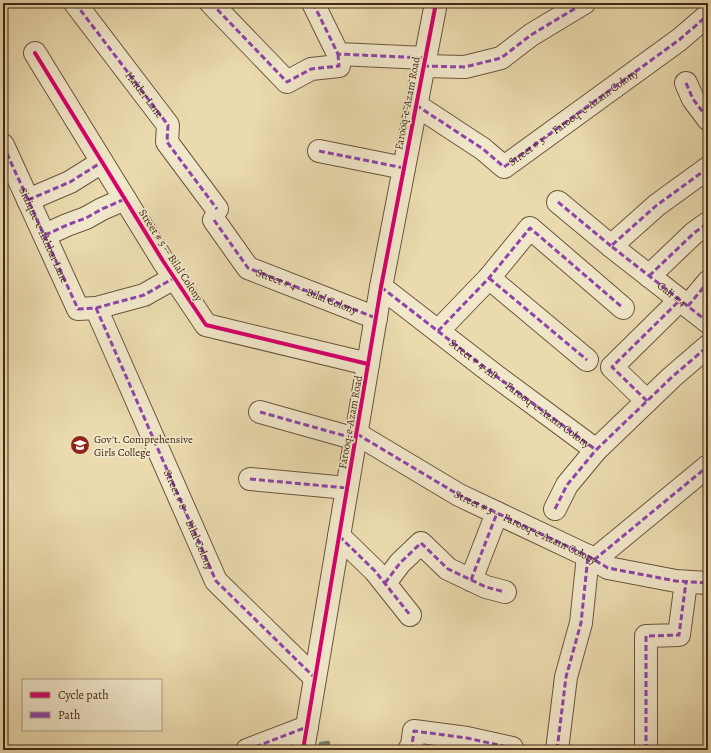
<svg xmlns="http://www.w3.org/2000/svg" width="711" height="753" font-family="Alegreya,serif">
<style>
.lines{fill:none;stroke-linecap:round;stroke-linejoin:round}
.stream{stroke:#75816e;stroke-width:4.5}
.minor-casing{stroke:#6a553c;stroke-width:24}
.minor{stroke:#f1e7ca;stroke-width:22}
.quiet{stroke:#8e44ad;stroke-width:3;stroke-dasharray:6 3;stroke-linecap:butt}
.cycleway-casing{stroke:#f1e7ca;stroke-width:6}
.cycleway{stroke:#d6006c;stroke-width:4}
.labels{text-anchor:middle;stroke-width:3.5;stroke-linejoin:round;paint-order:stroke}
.street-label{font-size:11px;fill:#402916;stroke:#f1e7ca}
.poi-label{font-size:11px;fill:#402916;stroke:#f1e7ca;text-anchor:start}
</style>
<rect width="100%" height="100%" fill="#eadaae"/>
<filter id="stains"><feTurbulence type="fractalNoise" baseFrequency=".005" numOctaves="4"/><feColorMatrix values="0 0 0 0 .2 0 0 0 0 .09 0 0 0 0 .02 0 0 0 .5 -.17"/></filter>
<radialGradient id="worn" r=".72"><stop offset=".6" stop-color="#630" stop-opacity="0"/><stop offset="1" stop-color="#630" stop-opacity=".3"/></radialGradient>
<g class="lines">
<polyline class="stream" points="320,750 321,744 328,743 327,750"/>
<defs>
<g id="minor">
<path id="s1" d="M 75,3 L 168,125 L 167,142 L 217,209"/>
<polyline points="211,3 287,82 311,69 339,66 338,54"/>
<polyline points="313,3 338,54 425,58"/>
<polyline points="35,53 163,261 206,325 368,364"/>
<polyline points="423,66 465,67 501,58 531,35 584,3"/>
<polyline points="686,83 693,99 708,119"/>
<path id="s2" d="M 416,105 L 483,149 L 504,167 L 679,40 L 708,15"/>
<path id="s3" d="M 3,145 L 78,309 L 96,308 L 144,295 L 174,278"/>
<polyline points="319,151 404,168"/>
<polyline points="708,168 657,205 611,246 708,322"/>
<polyline points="28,200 70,182 102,162"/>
<polyline points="558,202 611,246"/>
<path id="s4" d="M 214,220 L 248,268 L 376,318"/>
<polyline points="45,235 67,225 86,218 102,209 125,199"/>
<polyline points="649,276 694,233 708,223"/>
<polyline points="489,278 587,360"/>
<polyline points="381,287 492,373 596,450 672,377 708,346"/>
<polyline points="688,306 708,282"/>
<path id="s5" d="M 96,308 L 216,581 L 315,678"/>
<polyline points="438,331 489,278 530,228 623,308"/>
<polyline points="647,401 612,367 680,300"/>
<polyline points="260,412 356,439"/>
<path id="s6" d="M 357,434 L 459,495 L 588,556 L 608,568 L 676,581 L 708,583"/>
<polyline points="250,479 347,488"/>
<polyline points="555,509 567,485 596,450"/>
<polyline points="339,536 375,571 410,615"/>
<polyline points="594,560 708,466"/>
<polyline points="471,580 497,513"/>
<polyline points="385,583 400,563 421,543 448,569 486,587 505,592"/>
<polyline points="247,750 307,727"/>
<polyline points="303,750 381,287 436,3"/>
<polyline points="409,750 412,745 414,731 467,738 512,748"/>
<polyline points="557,750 566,677 581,623 588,556"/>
<polyline points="646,750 646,636 679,635 686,582"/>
</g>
</defs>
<use href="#minor" class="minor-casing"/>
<use href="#minor" class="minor"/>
<g class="quiet">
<polyline points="75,3 168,125 167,142 217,209"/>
<polyline points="211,3 287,82 311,69 339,66 338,54"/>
<polyline points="313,3 338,54 425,58"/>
<polyline points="423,66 465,67 501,58 531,35 584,3"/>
<polyline points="686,83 693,99 708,119"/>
<polyline points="416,105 483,149 504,167 679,40 708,15"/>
<polyline points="3,145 78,309 96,308 144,295 174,278"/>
<polyline points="319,151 404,168"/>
<path id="s7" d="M 708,168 L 657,205 L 611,246 L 708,322"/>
<polyline points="28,200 70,182 102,162"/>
<polyline points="558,202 611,246"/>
<polyline points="214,220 248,268 376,318"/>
<polyline points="45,235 67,225 86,218 102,209 125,199"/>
<polyline points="649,276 694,233 708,223"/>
<polyline points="489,278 587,360"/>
<path id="s8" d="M 381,287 L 492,373 L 596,450 L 672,377 L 708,346"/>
<polyline points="688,306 708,282"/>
<polyline points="96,308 216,581 315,678"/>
<polyline points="438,331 489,278 530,228 623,308"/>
<polyline points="647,401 612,367 680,300"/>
<polyline points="260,412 356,439"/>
<polyline points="357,434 459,495 588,556 608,568 676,581 708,583"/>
<polyline points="250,479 347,488"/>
<polyline points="555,509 567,485 596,450"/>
<polyline points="339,536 375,571 410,615"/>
<polyline points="594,560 708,466"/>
<polyline points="471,580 497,513"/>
<polyline points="385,583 400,563 421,543 448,569 486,587 505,592"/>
<polyline points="247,750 307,727"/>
<polyline points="409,750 412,745 414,731 467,738 512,748"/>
<polyline points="557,750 566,677 581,623 588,556"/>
<polyline points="646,750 646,636 679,635 686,582"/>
</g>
<defs>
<g id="cycleway">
<polyline points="35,53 163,261 206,325 368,364"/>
<polyline points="303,750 381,287 436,3"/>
</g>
</defs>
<use href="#cycleway" class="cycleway-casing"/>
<use href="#cycleway" class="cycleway"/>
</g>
<defs>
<symbol id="university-disc" viewBox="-11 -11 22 22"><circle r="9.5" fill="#8f2418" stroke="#f1e7ca"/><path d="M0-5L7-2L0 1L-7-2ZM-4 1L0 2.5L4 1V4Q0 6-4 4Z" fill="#fff"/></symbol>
</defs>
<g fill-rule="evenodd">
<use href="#university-disc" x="69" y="434" width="22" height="22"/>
</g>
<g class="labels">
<g class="street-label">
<text dy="4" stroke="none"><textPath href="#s1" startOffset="115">Haider Lane</textPath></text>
<text transform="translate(407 103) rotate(-79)" y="4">Farooq-e-Azam Road</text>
<text dy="4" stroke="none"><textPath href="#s2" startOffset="193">Street # 3 -- Farooq-e-Azam Colony</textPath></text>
<text dy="4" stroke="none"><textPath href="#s3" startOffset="99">Sidique-e-Akhbar Lane</textPath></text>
<text transform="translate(171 255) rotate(57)" y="4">Street # 5 -- Bilal Colony</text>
<text dy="4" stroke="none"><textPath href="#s4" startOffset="122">Street # 4 -- Bilal Colony</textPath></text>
<text dy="4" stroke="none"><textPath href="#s7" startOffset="202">Gali # 4</textPath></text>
<text dy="4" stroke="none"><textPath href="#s8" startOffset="175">Street # 4-AB -- Farooq-e-Azam Colony</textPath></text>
<text transform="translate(350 422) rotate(-80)" y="4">Farooq-e-Azam Road</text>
<text dy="4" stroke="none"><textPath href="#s5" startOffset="231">Street # 8 -- Bilal Colony</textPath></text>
<text dy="4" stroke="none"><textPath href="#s6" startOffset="193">Street # 5 -- Farooq-e-Azam Colony</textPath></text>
</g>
<g class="poi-label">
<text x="94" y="443">Gov't. Comprehensive<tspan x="94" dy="13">Girls College</tspan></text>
</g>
</g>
<rect width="711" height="753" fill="none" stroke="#eadaae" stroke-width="16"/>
<rect x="4" y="4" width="703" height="745" fill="none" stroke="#402916" stroke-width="2"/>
<rect x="8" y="8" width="695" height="737" fill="none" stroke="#402916"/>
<rect x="22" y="679" width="140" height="52" fill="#f1e7ca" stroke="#aa9b82"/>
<rect x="30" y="692" width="20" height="6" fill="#d6006c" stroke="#aa9b82"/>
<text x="58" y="699" font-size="12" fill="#402916">Cycle path</text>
<rect x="30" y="712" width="20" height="6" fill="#8e44ad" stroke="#aa9b82"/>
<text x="58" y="719" font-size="12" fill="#402916">Path</text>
<rect width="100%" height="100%" filter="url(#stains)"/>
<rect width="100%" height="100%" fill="url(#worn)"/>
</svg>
